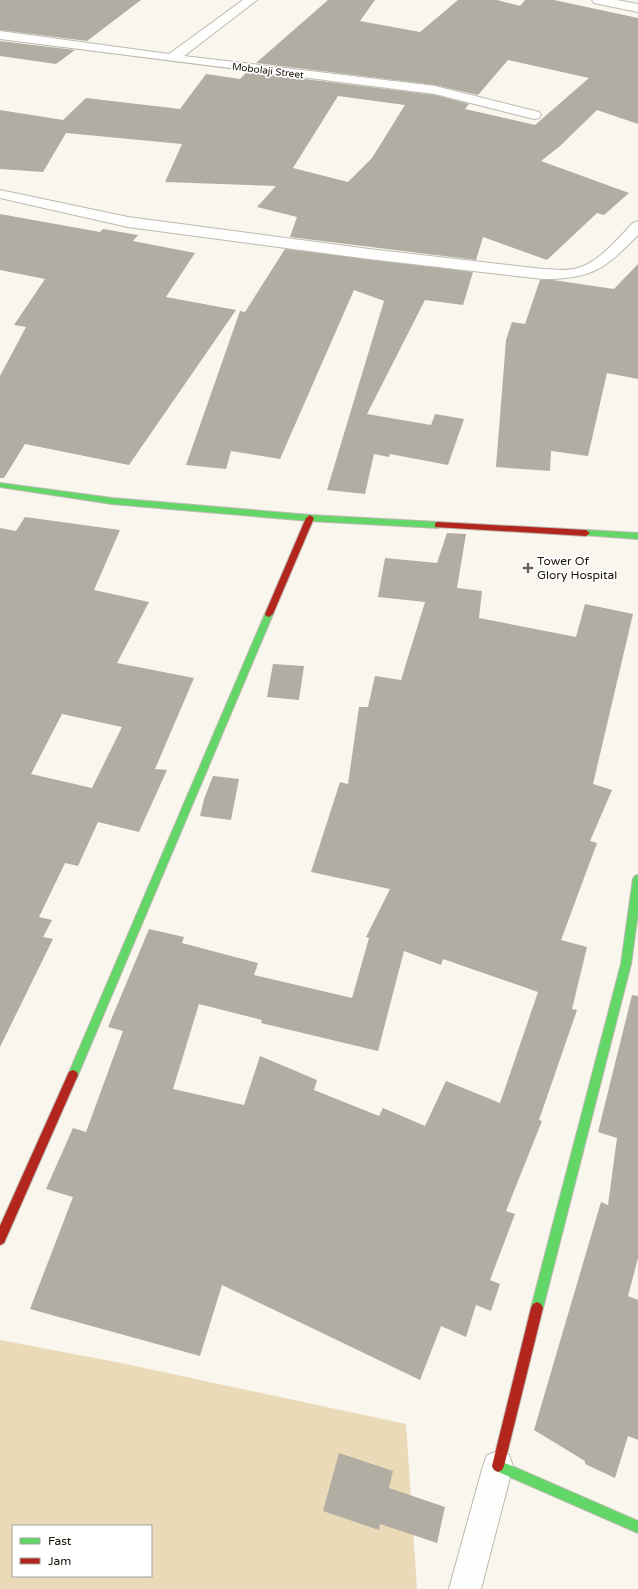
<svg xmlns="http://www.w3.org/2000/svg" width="638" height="1589" font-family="'Varela Round',sans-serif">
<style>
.green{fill:#eadab8;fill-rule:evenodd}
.building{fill:#b1ada3;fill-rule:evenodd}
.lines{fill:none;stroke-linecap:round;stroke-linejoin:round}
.street-casing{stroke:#bdb9b0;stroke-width:2}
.fast-casing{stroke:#bdb9b0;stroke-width:2}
.jam-casing{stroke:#bdb9b0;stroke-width:2}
.street{fill:#fefefc;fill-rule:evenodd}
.fast{fill:#63d668;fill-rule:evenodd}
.jam{fill:#b3261e;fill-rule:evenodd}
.poi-dot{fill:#686358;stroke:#fff;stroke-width:1.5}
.labels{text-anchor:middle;stroke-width:3.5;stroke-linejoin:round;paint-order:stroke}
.far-street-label{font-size:10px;fill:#1a1408;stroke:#fff}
.poi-label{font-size:12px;fill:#1a1408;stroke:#fff;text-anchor:start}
</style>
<rect width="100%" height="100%" fill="#f9f6ee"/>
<path class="green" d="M 0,1340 L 121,1363 L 406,1424 L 417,1589 L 0,1589 ZM 13,1526 L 151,1526 L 151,1576 L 13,1576 Z"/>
<g class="building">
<polygon points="0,0 141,0 87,41 0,30"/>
<path d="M 328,0 L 375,0 L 360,21 L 420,32 L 458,0 L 497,0 L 520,6 L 525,0 L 554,0 L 638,18 L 638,124 L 597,110 L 560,146 L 541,161 L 629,193 L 604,215 L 597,213 L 547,260 L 483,237 L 476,260 L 290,237 L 297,217 L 257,207 L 276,186 L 165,182 L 182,144 L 66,133 L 43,172 L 0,169 L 0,110 L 63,120 L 86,98 L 180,109 L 206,74 L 240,79 L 247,72 L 435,95 L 469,104 L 465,109 L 535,125 L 589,78 L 508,60 L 478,95 L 435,85 L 256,63 ZM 338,96 L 405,105 L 372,158 L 348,182 L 293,168 Z"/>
<polygon points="0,41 75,50 56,64 0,56"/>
<polygon points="0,214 100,232 103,229 138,235 133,241 195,253 166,297 236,310 129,465 25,444 4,478 0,478 0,376 26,327 14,325 45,279 0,270"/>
<polygon points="285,249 473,272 463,305 425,300 367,414 431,425 435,414 464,419 448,465 390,454 389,457 374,454 365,494 327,490 384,301 354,290 280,459 231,451 226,469 186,465 240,311 245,312"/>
<polygon points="638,264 638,379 607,373 588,456 551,451 550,471 496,467 506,340 512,322 525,324 540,280 553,280 614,289"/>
<path d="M 25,517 L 120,530 L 94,590 L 149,602 L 117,663 L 194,678 L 155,769 L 167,770 L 139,832 L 98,822 L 78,866 L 65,863 L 39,917 L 52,920 L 43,937 L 53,939 L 0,1047 L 0,528 L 16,531 ZM 62,714 L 122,727 L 92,788 L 31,774 Z"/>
<path d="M 447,533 L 466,534 L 457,588 L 482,591 L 479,618 L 576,637 L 585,604 L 633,614 L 593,784 L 612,790 L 590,841 L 597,843 L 561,940 L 587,947 L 572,1009 L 577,1010 L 539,1120 L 542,1121 L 506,1211 L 515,1214 L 490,1280 L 500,1284 L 491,1311 L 476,1305 L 466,1337 L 441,1326 L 420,1380 L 222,1285 L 200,1356 L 30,1309 L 73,1197 L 46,1189 L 73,1128 L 86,1132 L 123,1031 L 108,1027 L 149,929 L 184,937 L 182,943 L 258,963 L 254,975 L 352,998 L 369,938 L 366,937 L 390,889 L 311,872 L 340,782 L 348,784 L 359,707 L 368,707 L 375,676 L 401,680 L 425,602 L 378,597 L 385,558 L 437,563 ZM 404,951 L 441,965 L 443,959 L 538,992 L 500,1103 L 446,1081 L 425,1126 L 383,1108 L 379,1116 L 314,1090 L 317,1080 L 260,1056 L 244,1105 L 173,1089 L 199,1004 L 262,1020 L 261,1023 L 378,1051 Z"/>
<polygon points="273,664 304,666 299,700 267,697"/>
<polygon points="213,776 239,779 231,820 200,816 204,799"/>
<polygon points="632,995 638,996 638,1258 628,1296 638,1300 638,1440 628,1436 615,1478 585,1464 585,1461 534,1430 601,1202 608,1205 617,1138 598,1132"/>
<polygon points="339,1453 393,1471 389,1488 445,1507 437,1543 380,1524 379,1530 323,1511"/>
</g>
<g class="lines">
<defs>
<g id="street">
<polygon points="243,0 257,0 184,56 435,86 539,112 541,115 539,118 534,119 435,94 0,39 0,31 169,54"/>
<polygon points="592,0 617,0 638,4 638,12 594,3"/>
<path d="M 0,190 L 128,217 L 369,249 L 543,269 C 553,269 564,271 574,269 C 598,264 617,239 633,223 L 638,221 L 638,235 C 605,269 592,279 543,279 L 369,259 L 128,227 L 0,198 Z"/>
<polygon points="498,1451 509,1455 513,1466 481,1589 449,1589 483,1466 487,1455"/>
</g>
<g id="fast">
<polygon points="0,483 112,498 310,515 438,522 442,525 438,528 310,521 112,504 0,487"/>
<polygon points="586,530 638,533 638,539 583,535 582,533"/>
<polygon points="269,611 273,614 78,1075 77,1078 73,1080 69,1078 68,1075 265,614"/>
<polygon points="638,875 638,913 631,964 543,1308 541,1312 537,1314 533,1312 531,1308 621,964 633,879 635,876"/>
<polygon points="498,1460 638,1521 638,1533 494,1470 492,1466 494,1462"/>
</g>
<g id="jam">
<polygon points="310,515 314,518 273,614 269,617 266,616 265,614 306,518"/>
<polygon points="438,522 586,530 590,533 586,536 435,527 435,523"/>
<polygon points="73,1070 77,1072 78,1075 4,1243 0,1245 0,1226 69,1072"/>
<polygon points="537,1302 541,1304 543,1308 504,1466 502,1470 498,1472 494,1470 492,1466 531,1308 533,1304"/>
</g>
</defs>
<use href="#street" class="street-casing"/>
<use href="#fast" class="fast-casing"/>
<use href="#jam" class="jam-casing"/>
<use href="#street" class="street"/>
<use href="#fast" class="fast"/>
<use href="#jam" class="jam"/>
</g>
<path class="poi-dot" d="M526 562h4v4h4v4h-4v4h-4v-4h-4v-4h4z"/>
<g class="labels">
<g class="far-street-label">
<text transform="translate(268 70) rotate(7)" y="4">Mobolaji Street</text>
</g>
<g class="poi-label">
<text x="537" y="565">Tower Of<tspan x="537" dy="14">Glory Hospital</tspan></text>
</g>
</g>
<rect x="12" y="1525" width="140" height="52" fill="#ffffff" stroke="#a3a19c"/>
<rect x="20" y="1538" width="20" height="6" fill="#63d668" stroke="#a3a19c"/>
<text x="48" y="1545" font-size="12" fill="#1a1408">Fast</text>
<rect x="20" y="1558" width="20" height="6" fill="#b3261e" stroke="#a3a19c"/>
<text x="48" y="1565" font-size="12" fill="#1a1408">Jam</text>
</svg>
